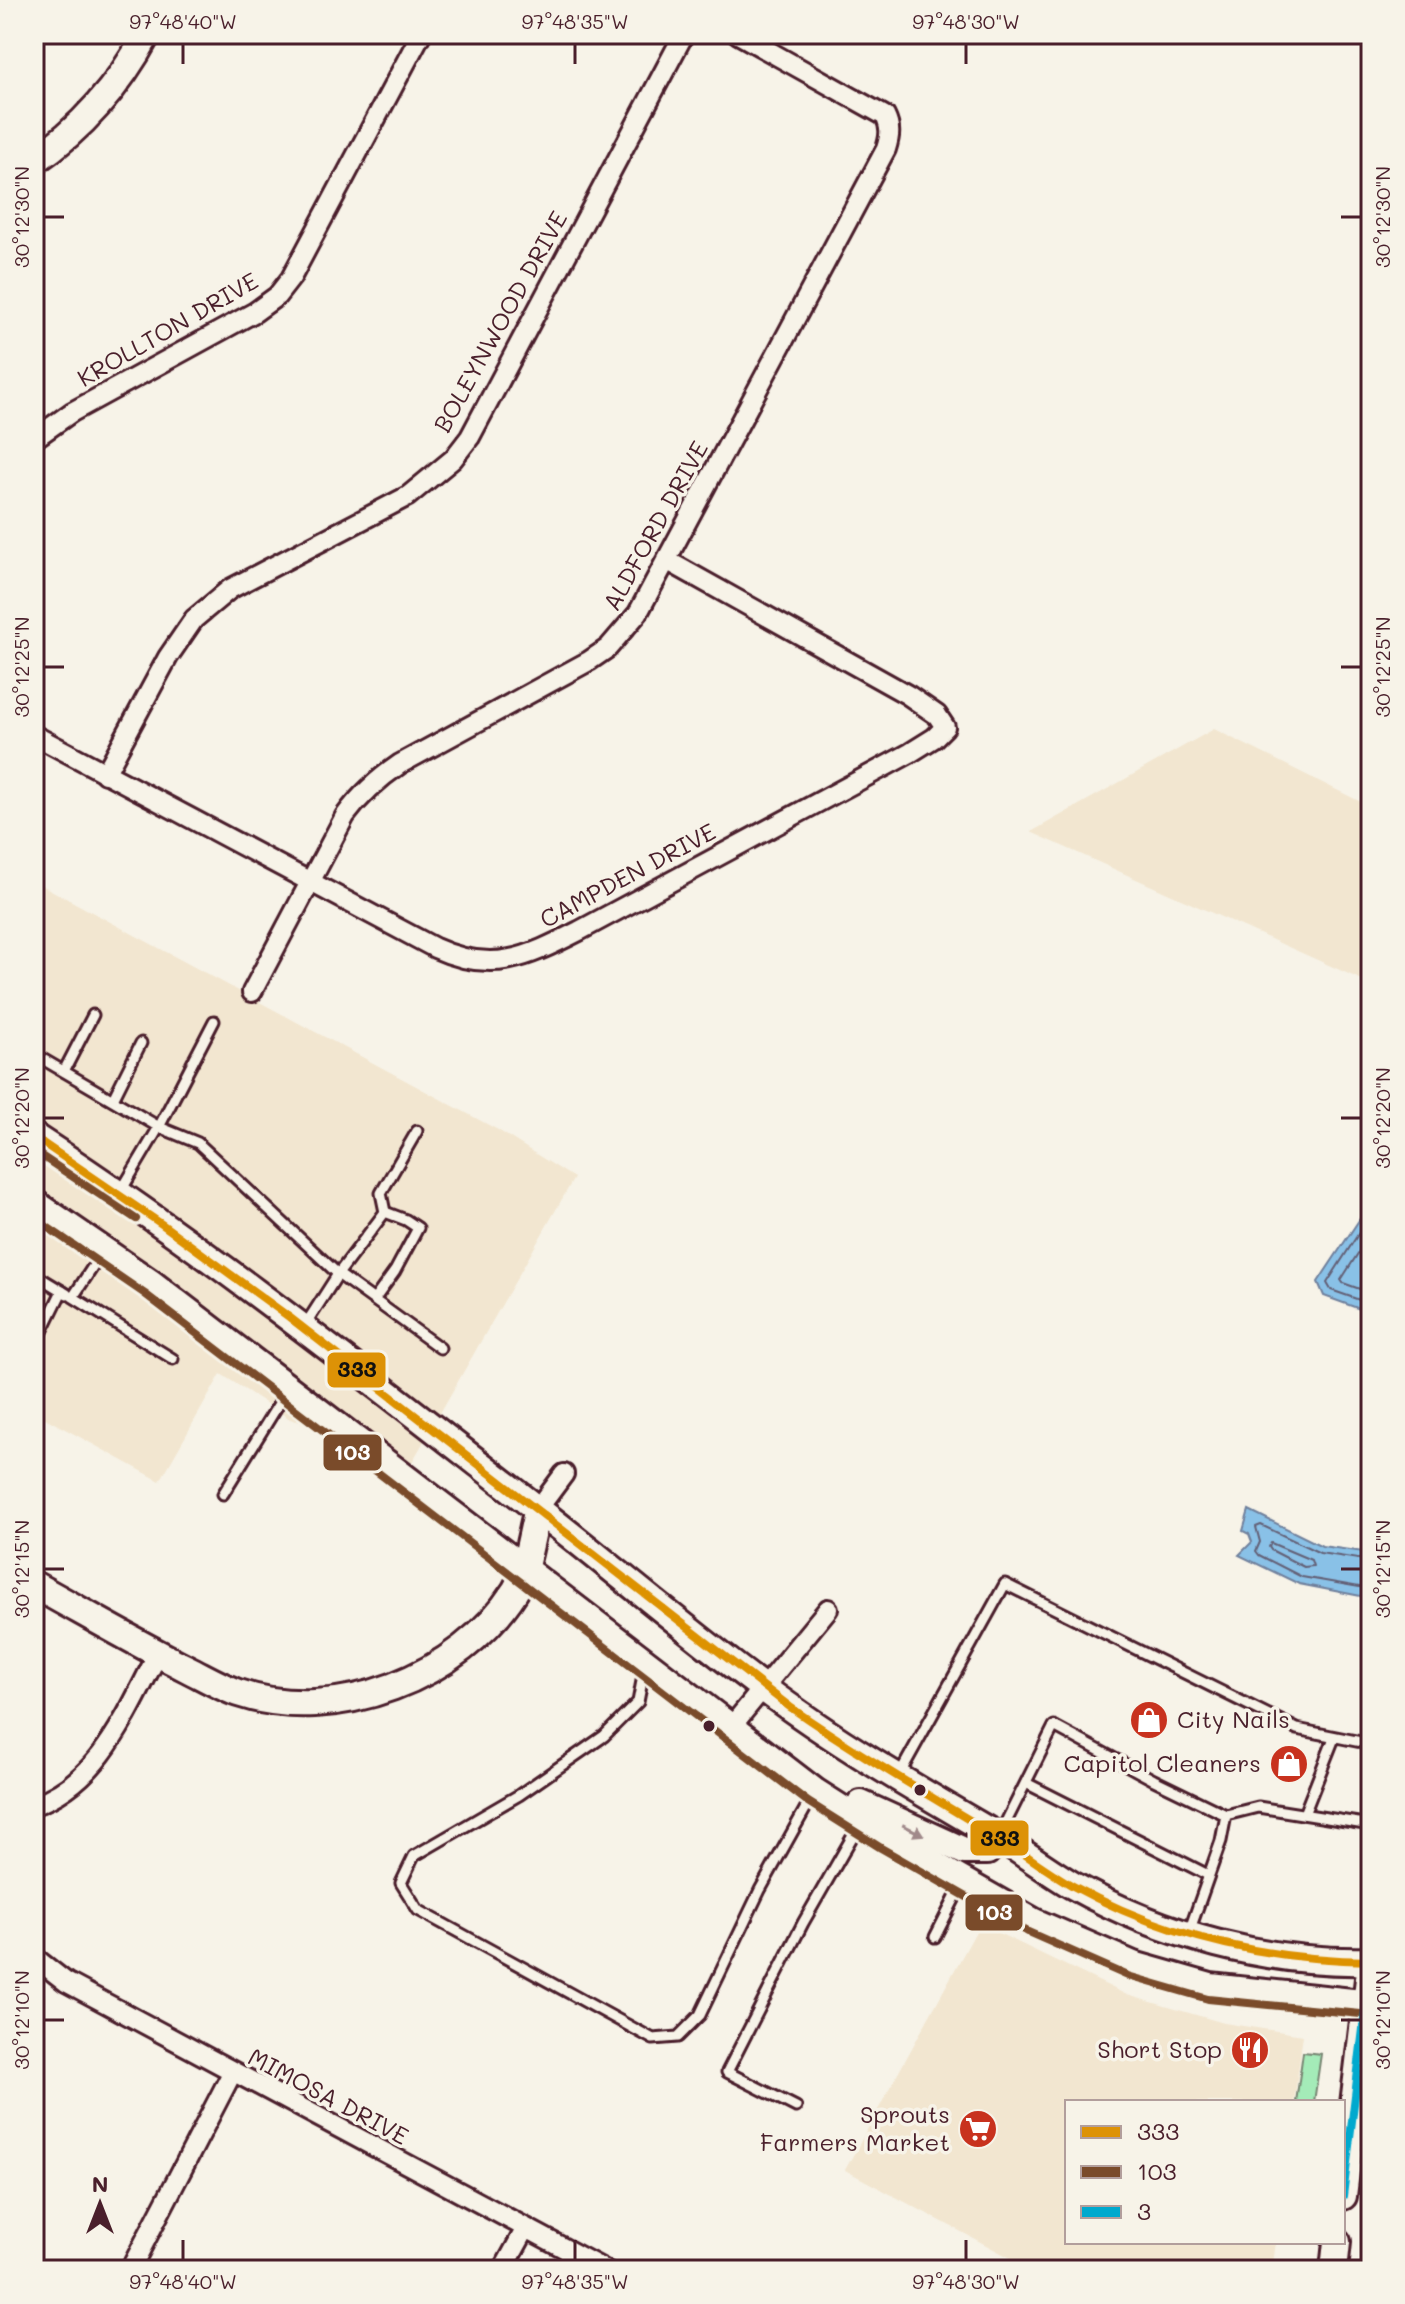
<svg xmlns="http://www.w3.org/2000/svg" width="1405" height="2304" font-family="Mali,sans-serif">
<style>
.built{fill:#f2e6d0}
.green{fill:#a4ebb8;stroke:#778572;stroke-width:2}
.water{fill:#89c1e7;stroke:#70809c;stroke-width:2}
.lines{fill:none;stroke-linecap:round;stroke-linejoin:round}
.shore{stroke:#636076;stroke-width:2}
.lane-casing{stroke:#4a1f2b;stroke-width:15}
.street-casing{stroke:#4a1f2b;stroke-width:24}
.secondary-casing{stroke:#4a1f2b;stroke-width:32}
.lane{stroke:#f7f3e8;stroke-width:9}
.street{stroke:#f7f3e8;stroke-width:18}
.secondary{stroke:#f7f3e8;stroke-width:26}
.bus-1-casing{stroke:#f7f3e8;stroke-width:14}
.bus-2-casing{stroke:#f7f3e8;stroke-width:14}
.bus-3-casing{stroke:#f7f3e8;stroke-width:14}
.bus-1{stroke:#dd9206;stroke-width:8}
.bus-2{stroke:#7a4b2a;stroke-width:8}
.bus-3{stroke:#00a9ce;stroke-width:8}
.oneway{fill:#a0898a}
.ticks{fill:none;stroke:#4a1f2b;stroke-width:3}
.bus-dot{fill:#4a1f2b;stroke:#f7f3e8;stroke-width:3}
.labels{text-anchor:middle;stroke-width:7;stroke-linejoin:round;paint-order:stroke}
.street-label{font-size:24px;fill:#4a1f2b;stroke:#f7f3e8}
.poi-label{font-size:24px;fill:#4a1f2b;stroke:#f7f3e8;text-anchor:end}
.line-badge{stroke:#f7f3e8;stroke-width:3}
.badge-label{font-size:22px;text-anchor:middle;font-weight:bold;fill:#fff}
.pale-badge-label{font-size:22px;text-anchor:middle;font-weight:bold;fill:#111}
.neatline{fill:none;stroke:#4a1f2b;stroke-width:3}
.ticks-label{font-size:20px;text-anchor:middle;fill:#4a1f2b}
</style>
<rect width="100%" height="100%" fill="#f7f3e8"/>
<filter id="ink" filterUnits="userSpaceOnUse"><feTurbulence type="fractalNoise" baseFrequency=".0125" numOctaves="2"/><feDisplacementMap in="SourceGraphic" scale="16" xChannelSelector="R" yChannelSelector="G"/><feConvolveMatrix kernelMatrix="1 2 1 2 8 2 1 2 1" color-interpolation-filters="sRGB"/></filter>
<g filter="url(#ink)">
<g class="built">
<polygon points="1214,729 1371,807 1371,984 1031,832"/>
<polygon points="34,881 498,1130 574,1178 395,1492 306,1424 290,1419 221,1374 160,1481 34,1412"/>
<polygon points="980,1924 1127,1995 1224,2023 1303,2035 1294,2102 1067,2102 1067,2242 1276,2242 1272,2270 1033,2270 845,2170"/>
</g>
<polygon class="green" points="1303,2052 1321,2054 1314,2102 1296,2102"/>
<g class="water">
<polygon points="1371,1202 1371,1313 1324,1296 1318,1282"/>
<polygon points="1249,1510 1322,1546 1371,1553 1371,1598 1299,1584 1239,1555 1252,1542 1249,1534 1243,1531"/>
</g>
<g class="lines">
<g class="shore">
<polyline points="1371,1214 1327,1283 1331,1290 1371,1304"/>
<polyline points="1371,1233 1341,1280 1343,1283 1371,1293"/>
<polygon points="1271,1543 1311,1560 1313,1566 1304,1567 1271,1550 1269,1547"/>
<polyline points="1371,1561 1320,1553 1261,1525 1256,1527 1260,1542 1256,1551 1259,1555 1302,1577 1371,1589"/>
</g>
<defs>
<g id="lane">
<polyline points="214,1021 159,1127 198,1143 338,1274 304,1327"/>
<polyline points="34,1054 159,1127 121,1191"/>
<polyline points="64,1071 93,1015"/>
<polyline points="113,1099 141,1043"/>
<polyline points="385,1212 381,1193 417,1131"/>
<polyline points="102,1253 73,1297 173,1359"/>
<polyline points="34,1274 67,1294"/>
<polyline points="374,1300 395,1271 418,1228 406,1220 385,1212 338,1274 440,1348"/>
<polyline points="34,1348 62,1291"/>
<polyline points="223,1494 286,1392"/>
<polyline points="645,1665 638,1702 604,1736 519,1795 414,1856 401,1883 418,1910 653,2039 678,2037 700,2015 760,1890 813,1795"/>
<polyline points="899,1775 1005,1584 1297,1729 1371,1744"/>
<polyline points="1026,1783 1208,1875"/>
<polyline points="1304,1814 1334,1738"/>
<polyline points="1226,1815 1258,1807 1371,1825"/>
<polyline points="1000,1834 1054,1726 1154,1780 1226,1815 1221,1841 1189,1932"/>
<polyline points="935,1937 962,1884"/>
<polyline points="796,2107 727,2072 803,1923 859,1825"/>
</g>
<g id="street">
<polyline points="34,439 72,412 255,312 277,296 291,278 421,34"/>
<path d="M 34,735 L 435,948 C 492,974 526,958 579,931 L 910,753 L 934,738 L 945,727 L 937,715 L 908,695 L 668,561"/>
<polyline points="105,774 168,657 194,619 230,589 408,496 453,459 470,437 684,34"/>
<path d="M 252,992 L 345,816 C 361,794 378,779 400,764 L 589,661 L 608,648 L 638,613 L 886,149 C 890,136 891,128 885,116 L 738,34"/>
<polyline points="538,1509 564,1474"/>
<polyline points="731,1727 828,1609"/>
<path d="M 34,1805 C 101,1782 127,1712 158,1654"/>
<polyline points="34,1957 66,1982 605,2270"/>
<polyline points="130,2270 232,2073"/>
<polyline points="503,2270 526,2228"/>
</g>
<g id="secondary">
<path d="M 34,161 C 83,128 119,86 147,34"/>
<path d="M 34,1137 C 208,1250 372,1381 536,1508 C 612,1567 685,1630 762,1687 C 835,1742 913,1787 992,1833 C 1019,1849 1045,1869 1072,1885 C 1164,1936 1266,1964 1371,1961"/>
<polyline points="34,1203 152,1284 815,1792 887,1838 1034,1922 1133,1965 1210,1987 1371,2004"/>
<path d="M 34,1585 C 85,1613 136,1643 188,1669 C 204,1677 221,1687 238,1693 C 336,1726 460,1677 515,1591 C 526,1575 532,1530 538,1509"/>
<polyline points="861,1804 964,1851 987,1851 999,1837"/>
<polyline points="1343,2196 1371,1962"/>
<polyline points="1334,2270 1337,2242"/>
</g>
</defs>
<use href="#lane" class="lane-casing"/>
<use href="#street" class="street-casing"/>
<use href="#secondary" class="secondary-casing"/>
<use href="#lane" class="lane"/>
<use href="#street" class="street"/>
<use href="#secondary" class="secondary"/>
<defs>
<path id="bus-1" d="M 34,1137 L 163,1225 L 289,1317 L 790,1707 C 855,1752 923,1792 991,1833 C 1019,1849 1045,1870 1073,1886 C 1166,1937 1266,1960 1371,1961"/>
<g id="bus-2">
<polyline points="34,1151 136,1219"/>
<polyline points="34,1218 145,1294 808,1802 881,1848 1028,1932 1128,1976 1208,1999 1371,2015"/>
</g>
<polyline id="bus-3" points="1343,2196 1371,1962"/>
</defs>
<use href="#bus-1" class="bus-1-casing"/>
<use href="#bus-2" class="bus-2-casing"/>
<use href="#bus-3" class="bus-3-casing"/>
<use href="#bus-1" class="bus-1"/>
<use href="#bus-2" class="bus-2"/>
<use href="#bus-3" class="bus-3"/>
</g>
<defs><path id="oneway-solid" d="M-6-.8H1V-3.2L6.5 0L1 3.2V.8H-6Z" transform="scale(2)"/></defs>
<use class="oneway" href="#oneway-solid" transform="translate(913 1830) rotate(26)"/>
</g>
<path class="ticks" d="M 183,44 L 183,64M 575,44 L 575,64M 966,44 L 966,64M 44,217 L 64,217M 1341,217 L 1361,217M 44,667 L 64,667M 1341,667 L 1361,667M 44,1118 L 64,1118M 1341,1118 L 1361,1118M 44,1569 L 64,1569M 1341,1569 L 1361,1569M 44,2020 L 64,2020M 1341,2020 L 1361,2020M 183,2240 L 183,2260M 575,2240 L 575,2260M 966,2240 L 966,2260"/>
<defs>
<symbol id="shop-disc" viewBox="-11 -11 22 22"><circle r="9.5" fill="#c8321e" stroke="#f7f3e8"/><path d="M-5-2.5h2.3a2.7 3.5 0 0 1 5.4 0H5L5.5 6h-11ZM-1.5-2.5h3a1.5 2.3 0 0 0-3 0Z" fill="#fff"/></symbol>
<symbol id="restaurant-disc" viewBox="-11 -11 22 22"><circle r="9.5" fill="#c8321e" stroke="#f7f3e8"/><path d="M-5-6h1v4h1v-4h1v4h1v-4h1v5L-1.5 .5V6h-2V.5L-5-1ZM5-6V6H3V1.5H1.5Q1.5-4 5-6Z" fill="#fff"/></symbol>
<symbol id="supermarket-disc" viewBox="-11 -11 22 22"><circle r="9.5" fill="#c8321e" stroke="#f7f3e8"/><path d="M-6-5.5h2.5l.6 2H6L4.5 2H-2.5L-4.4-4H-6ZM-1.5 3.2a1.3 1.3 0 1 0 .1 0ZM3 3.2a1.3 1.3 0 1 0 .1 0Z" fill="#fff"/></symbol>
</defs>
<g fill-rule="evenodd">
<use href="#shop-disc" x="1127" y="1698" width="44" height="44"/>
<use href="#shop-disc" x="1267" y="1742" width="44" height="44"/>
<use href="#restaurant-disc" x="1228" y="2028" width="44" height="44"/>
<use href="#supermarket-disc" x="956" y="2107" width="44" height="44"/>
</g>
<g class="bus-dot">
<circle cx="709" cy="1726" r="7"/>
<circle cx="920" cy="1790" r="7"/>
</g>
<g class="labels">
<g class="street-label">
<text transform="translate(501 322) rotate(-61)" y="8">BOLEYNWOOD DRIVE</text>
<text transform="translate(168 330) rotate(-30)" y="8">KROLLTON DRIVE</text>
<text transform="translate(656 526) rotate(-61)" y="8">ALDFORD DRIVE</text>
<text transform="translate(628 876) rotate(-28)" y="8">CAMPDEN DRIVE</text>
<text transform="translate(328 2097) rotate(28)" y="8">MIMOSA DRIVE</text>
</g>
<g class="poi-label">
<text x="1177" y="1728" text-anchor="start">City Nails</text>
<text x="1261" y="1772">Capitol Cleaners</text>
<text x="1222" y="2058">Short Stop</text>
<text x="950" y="2123">Sprouts<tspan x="950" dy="28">Farmers Market</tspan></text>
</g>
</g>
<g class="line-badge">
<rect x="326" y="1351" width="61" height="38" rx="8" fill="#dd9206"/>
<rect x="322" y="1433" width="61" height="39" rx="8" fill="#7a4b2a"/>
<rect x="969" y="1819" width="61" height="38" rx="8" fill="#dd9206"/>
<rect x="964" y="1893" width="60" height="39" rx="8" fill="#7a4b2a"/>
</g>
<g class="badge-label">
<text x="352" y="1460">103</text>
<text x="994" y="1920">103</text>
</g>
<g class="pale-badge-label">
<text x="357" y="1377">333</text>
<text x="1000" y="1846">333</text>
</g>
<rect width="1405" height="2304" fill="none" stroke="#f7f3e8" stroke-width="88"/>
<rect x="1065" y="2100" width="280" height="144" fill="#f7f3e8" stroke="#b29e9c" stroke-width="2"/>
<rect x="1081" y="2126" width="40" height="12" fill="#dd9206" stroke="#b29e9c" stroke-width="2"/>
<text x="1137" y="2140" font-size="24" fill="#4a1f2b">333</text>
<rect x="1081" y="2166" width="40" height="12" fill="#7a4b2a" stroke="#b29e9c" stroke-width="2"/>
<text x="1137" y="2180" font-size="24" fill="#4a1f2b">103</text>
<rect x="1081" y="2206" width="40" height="12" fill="#00a9ce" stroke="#b29e9c" stroke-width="2"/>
<text x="1137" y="2220" font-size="24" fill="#4a1f2b">3</text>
<g transform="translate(100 2204)" stroke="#f7f3e8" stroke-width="6" paint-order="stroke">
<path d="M0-6L14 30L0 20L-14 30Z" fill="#4a1f2b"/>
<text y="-12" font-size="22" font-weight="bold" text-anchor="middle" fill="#4a1f2b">N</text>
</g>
<rect x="44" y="44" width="1317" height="2216" class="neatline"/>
<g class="ticks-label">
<text x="183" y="29">97°48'40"W</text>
<text x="575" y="29">97°48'35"W</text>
<text x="966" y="29">97°48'30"W</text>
<text transform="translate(22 217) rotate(-90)" y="7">30°12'30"N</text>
<text transform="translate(1383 217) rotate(-90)" y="7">30°12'30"N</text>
<text transform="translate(22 667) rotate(-90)" y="7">30°12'25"N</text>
<text transform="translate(1383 667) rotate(-90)" y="7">30°12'25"N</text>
<text transform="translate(22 1118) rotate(-90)" y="7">30°12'20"N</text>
<text transform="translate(1383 1118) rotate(-90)" y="7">30°12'20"N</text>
<text transform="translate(22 1569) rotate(-90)" y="7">30°12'15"N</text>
<text transform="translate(1383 1569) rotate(-90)" y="7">30°12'15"N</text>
<text transform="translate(22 2020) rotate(-90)" y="7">30°12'10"N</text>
<text transform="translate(1383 2020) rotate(-90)" y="7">30°12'10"N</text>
<text x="183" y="2289">97°48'40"W</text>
<text x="575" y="2289">97°48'35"W</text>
<text x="966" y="2289">97°48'30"W</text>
</g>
</svg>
